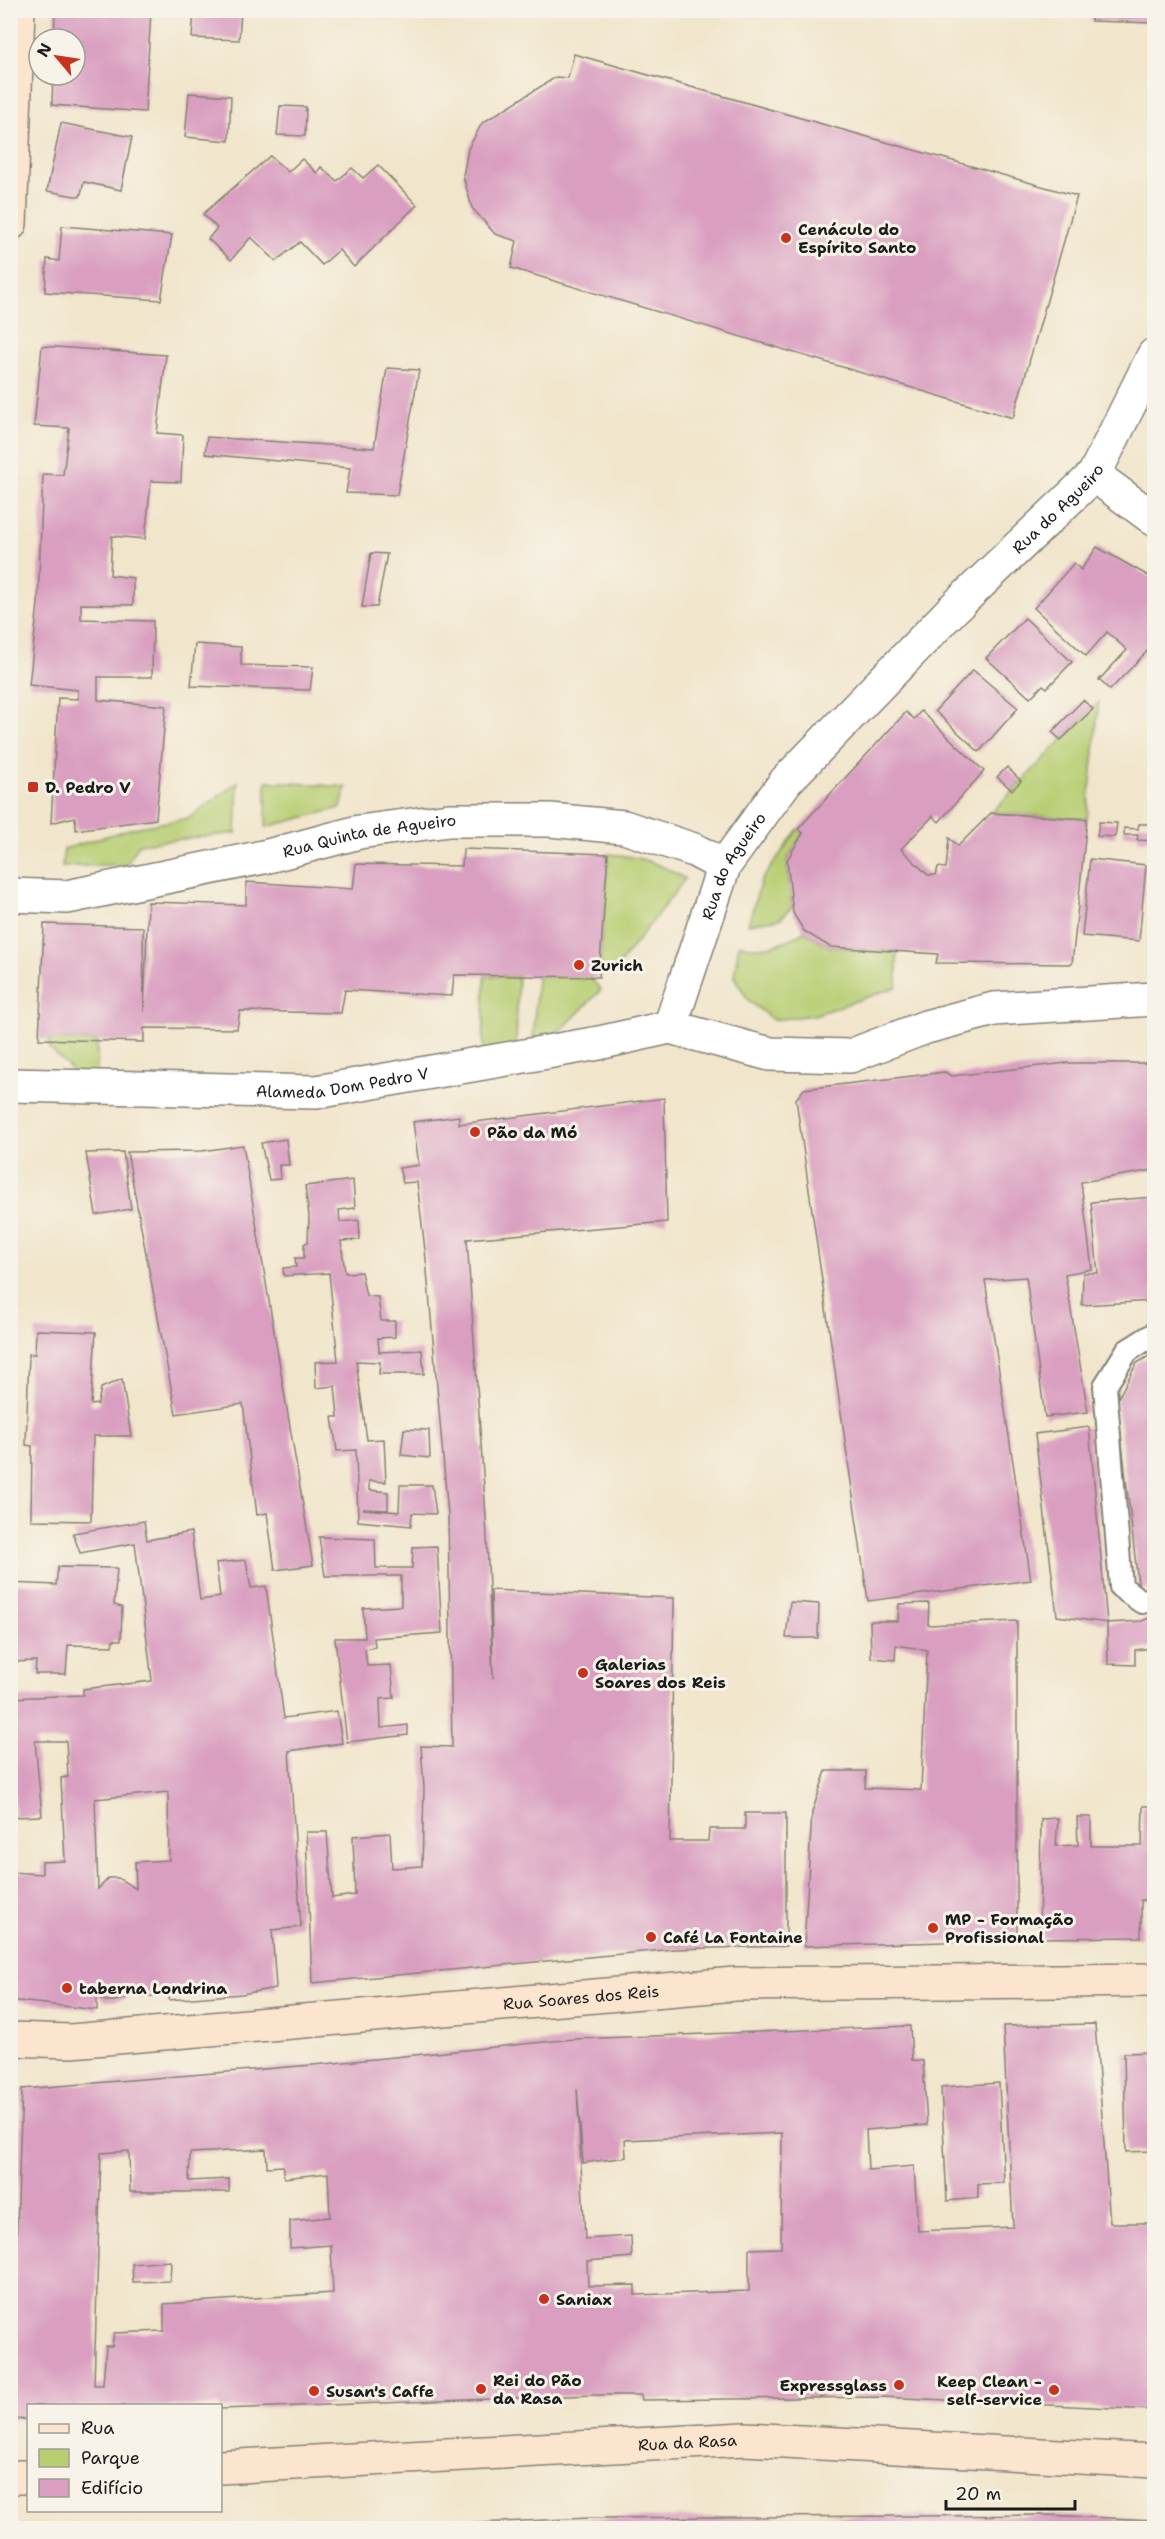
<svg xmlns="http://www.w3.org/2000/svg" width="1165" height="2539" font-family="'Shantell Sans',sans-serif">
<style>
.green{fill:#b8ce73;stroke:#6a7548;stroke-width:1.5}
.building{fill:#d99ec0;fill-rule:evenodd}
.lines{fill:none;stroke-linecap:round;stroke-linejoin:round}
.service-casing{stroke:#868074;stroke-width:26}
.minor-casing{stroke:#868074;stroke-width:36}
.secondary-casing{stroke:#868074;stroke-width:36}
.service{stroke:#fff;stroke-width:22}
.minor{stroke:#fff;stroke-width:33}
.secondary{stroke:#fce5cf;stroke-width:33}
.poi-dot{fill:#c8321e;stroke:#f7f3e8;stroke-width:2}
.labels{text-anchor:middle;stroke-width:6;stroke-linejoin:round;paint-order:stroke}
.poi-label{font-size:16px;font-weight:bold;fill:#1c1c1c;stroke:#f7f3e8;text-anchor:start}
.street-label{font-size:16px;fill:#1c1c1c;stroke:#f7f3e8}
</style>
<rect width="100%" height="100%" fill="#f7f3e8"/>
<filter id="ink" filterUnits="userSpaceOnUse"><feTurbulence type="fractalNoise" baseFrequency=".0167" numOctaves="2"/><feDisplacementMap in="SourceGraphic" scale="12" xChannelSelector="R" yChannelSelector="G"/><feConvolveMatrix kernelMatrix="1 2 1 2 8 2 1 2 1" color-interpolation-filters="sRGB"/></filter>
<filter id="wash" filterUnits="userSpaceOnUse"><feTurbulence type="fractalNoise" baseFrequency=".008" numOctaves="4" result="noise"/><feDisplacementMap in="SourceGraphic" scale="24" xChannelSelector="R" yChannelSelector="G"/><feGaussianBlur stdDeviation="1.35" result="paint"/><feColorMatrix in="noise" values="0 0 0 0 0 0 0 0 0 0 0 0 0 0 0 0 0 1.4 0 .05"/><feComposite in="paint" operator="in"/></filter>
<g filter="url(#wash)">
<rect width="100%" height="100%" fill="#f1e5cb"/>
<g class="green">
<polygon points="1099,702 1087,819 991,813"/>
<polygon points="266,781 346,787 341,808 266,827"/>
<polygon points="238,782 236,833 139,844 127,864 62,867 64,849 133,828 189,818"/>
<polygon points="798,829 803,833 787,860 792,907 780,919 748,924 761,881"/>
<path d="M 608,854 C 638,856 660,863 685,879 L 612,974 L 600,963 Z"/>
<path d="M 804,931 L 830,947 L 897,952 L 897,987 L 814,1015 L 773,1020 L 749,1001 L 734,977 L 739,944 C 761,952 785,943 804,931 Z"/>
<polygon points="485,976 518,976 516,1046 483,1051"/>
<polygon points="537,976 589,976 601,990 562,1029 533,1042"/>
<polygon points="49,1039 97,1041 97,1077 78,1076 50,1049"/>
</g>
<g id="blocks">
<g class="building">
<polygon points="55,10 151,10 145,112 52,105 53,75 75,75 75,39 54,39"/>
<polygon points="194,10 241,10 239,40 192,38"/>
<polygon points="1092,10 1154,10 1154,23 1091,21"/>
<polygon points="574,54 1077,196 1013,418 511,268 517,241 495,234 472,208 463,176 468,149 482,123 556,77 568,78"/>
<polygon points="189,93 231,96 229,141 185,137"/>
<polygon points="280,106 306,107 305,136 277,135"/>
<polygon points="61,123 132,137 121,190 84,182 80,197 47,191"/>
<polygon points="270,156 288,172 302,159 317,173 321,167 337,181 352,168 363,178 378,165 417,205 354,267 339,250 322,265 300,242 276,261 251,237 231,260 208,239 217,228 203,214"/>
<polygon points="62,226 172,235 161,300 45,292 47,259 59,261"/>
<polygon points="42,346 166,355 157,433 183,435 181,482 151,481 145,539 112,536 110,575 133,578 133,605 81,604 81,619 153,621 152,677 98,677 98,700 166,706 156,819 76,830 75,817 51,823 58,698 78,699 78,690 29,685 38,604 43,474 63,475 69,428 34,426"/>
<polygon points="387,368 419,370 397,495 346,493 350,468 205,454 207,437 374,448"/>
<polygon points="1097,547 1154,579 1154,644 1110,690 1099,680 1127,650 1107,632 1086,656 1034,608 1074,563 1081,570"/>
<polygon points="371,553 387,554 377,607 362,607"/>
<polygon points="1025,618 1072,662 1047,688 1043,685 1030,698 986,658"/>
<polygon points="195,644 241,647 241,665 313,667 310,690 191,686"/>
<polygon points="973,670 1018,708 979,752 935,711"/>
<polygon points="1083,700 1093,709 1061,740 1052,732"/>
<polygon points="921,711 984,771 939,822 933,816 901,849 928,875 936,875 938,867 946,868 949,838 958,846 991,813 1087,819 1072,964 936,963 938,954 830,947 804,931 793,913 787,860 803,833 798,829 906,712 914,719"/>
<polygon points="1007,767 1021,781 1012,790 997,777"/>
<polygon points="1099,822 1117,823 1115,837 1097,836"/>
<polygon points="1139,824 1154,824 1154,841 1137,840 1138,835 1124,835 1124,828 1138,829"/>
<polygon points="463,849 608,854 599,977 454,975 452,996 345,990 341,1013 240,1011 237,1029 144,1028 144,1042 39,1039 44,924 143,927 144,1012 148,902 246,905 246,882 353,889 356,864 462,866"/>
<polygon points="1090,859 1146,865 1139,941 1082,936"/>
<polygon points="1067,1063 1154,1063 1154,1170 1081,1182 1092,1269 1065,1274 1088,1412 1045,1417 1026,1277 985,1280 1031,1580 868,1601 796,1099 804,1089 945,1072 952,1076"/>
<polygon points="664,1098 667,1222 467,1239 486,1517 493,1679 491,1590 674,1598 670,1841 708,1841 709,1829 745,1829 745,1813 786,1813 786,1946 674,1949 312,1983 306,1832 327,1832 332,1898 355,1895 353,1836 390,1833 392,1868 422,1866 424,1788 421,1746 452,1747 448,1515 426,1259 417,1182 403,1183 399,1168 419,1165 413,1122 459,1116 459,1124"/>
<polygon points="286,1139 289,1165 279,1165 280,1179 269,1180 261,1143"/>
<polygon points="243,1145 313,1565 275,1570 267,1513 257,1515 243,1404 176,1414 127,1152 202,1151"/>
<polygon points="123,1152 131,1209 96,1215 86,1153"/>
<polygon points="353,1180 355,1208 339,1210 340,1222 359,1220 360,1240 341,1241 345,1273 361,1272 366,1296 378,1297 381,1321 395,1321 395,1337 378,1338 379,1352 422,1350 424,1374 379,1374 380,1362 356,1361 367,1440 384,1439 386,1482 369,1481 369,1490 388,1492 388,1510 363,1509 399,1512 400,1485 432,1485 436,1514 412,1513 411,1526 358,1521 356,1450 337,1451 332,1417 338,1417 335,1386 316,1388 315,1362 338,1361 329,1273 284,1276 283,1268 296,1267 295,1258 304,1258 304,1244 308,1242 309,1216 305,1186"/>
<polygon points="1154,1197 1154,1301 1082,1305 1083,1273 1098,1273 1091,1202"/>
<polygon points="36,1330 96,1332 91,1405 98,1404 101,1388 122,1379 131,1436 93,1436 91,1521 31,1520 32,1446 26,1445 29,1354 35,1354"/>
<polygon points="1154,1353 1154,1586 1139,1592 1117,1400 1137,1363"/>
<polygon points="1089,1427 1107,1623 1057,1616 1035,1434"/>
<polygon points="404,1429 429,1430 430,1458 401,1455"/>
<path d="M 144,1521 L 147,1540 L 191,1532 L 200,1600 L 220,1597 L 216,1563 L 246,1560 L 251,1588 L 266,1586 L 284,1718 L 337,1711 L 342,1743 L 289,1751 L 301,1927 L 272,1930 L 276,1988 L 242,1994 L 169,2000 L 169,1995 L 136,1997 L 136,1989 L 125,1999 L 113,2001 L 105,2001 L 97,1995 L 97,2010 L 10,2000 L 10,1872 L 42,1874 L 42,1862 L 65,1861 L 61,1778 L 68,1777 L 66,1741 L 35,1741 L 42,1816 L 15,1817 L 13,1771 L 10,1771 L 10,1698 L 83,1695 L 83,1689 L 152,1681 L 135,1543 L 80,1553 L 73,1533 ZM 168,1792 L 169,1860 L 135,1862 L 136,1889 L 118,1878 L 109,1878 L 98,1889 L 95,1799 Z"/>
<polygon points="319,1537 375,1539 376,1568 412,1568 413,1547 437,1546 442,1633 374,1638 375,1647 365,1649 367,1666 391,1665 394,1698 380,1699 381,1728 408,1725 408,1735 347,1742 335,1638 365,1638 363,1608 401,1606 401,1576 325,1576"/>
<polygon points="58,1567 117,1568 114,1605 122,1607 121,1640 113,1640 112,1646 68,1645 66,1674 35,1674 36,1661 10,1662 10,1583 56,1585"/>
<polygon points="790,1602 819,1604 818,1638 786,1638"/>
<polygon points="929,1603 928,1625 1017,1621 1017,1940 804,1946 812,1812 826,1771 866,1771 865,1788 921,1790 927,1650 896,1645 895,1660 871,1658 870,1621 898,1621 899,1604"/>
<polygon points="1153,1616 1154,1648 1135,1650 1135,1665 1108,1664 1107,1623 1142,1621"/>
<polygon points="1143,1806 1154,1806 1154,1900 1141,1900 1141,1937 1039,1938 1041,1819 1058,1818 1056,1846 1078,1845 1077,1817 1091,1817 1091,1846 1142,1846"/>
<path d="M 1095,2024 L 1110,2223 L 1154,2223 L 1154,2410 L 883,2397 L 642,2400 L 641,2395 L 594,2395 L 220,2409 L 220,2406 L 28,2406 L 28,2419 L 10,2420 L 22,2089 L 324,2064 L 574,2039 L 910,2026 L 912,2060 L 923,2061 L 927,2125 L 866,2130 L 868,2170 L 914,2166 L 918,2231 L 1013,2227 L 1003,2026 ZM 577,2089 L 583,2163 L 626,2157 L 625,2140 L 782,2133 L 781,2248 L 749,2249 L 749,2291 L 635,2295 L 635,2285 L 588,2286 L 587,2261 L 632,2257 L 631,2236 L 585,2239 ZM 266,2149 L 267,2167 L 283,2166 L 284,2178 L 328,2173 L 330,2217 L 290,2221 L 290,2248 L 331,2245 L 333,2293 L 164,2304 L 164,2331 L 114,2333 L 112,2346 L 106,2346 L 103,2385 L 94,2385 L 101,2153 L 129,2151 L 130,2192 L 229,2192 L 229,2179 L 189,2181 L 190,2153 Z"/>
<polygon points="1154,2052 1154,2151 1126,2152 1124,2053"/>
<polygon points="999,2083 1004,2183 978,2184 978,2198 947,2201 941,2087"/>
<polygon points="171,2261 170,2281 133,2282 132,2264"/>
<polygon points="1046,2515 1154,2520 1154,2528 393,2527 589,2518"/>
</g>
</g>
</g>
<g filter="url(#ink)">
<use href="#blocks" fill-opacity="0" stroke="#868074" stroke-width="1.5"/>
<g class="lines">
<defs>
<polyline id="service" points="1154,1334 1127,1351 1105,1386 1121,1587 1142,1602 1154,1598"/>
<g id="minor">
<polyline points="1094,475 1154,519"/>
<path id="s1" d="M 10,895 L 67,897 L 268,856 L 359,832 L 449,820 L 550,820 L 624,827 L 694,850 L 724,866"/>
<path id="s2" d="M 670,1027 L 724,866 L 786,781 L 952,610 L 1094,475 L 1154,355"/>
<path id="s3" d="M 10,1085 L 316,1092 L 599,1043 L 670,1027 L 770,1054 L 850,1056 L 926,1027 L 994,1009 L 1154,999"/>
</g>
<g id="secondary">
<polyline points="10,224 18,10"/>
<path id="s4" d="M 10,2039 L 71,2041 L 735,1984 L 1154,1980"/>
<path id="s5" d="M 220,2467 L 745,2439 L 1154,2461"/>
<polyline points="10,2477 28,2477"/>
</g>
</defs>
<use href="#service" class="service-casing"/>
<use href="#minor" class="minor-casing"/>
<use href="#secondary" class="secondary-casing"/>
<use href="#service" class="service"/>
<use href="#minor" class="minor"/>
<use href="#secondary" class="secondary"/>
</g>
</g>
<g class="poi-dot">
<circle cx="786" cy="238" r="6"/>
<rect x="27" y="781" width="12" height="12" rx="3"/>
<circle cx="579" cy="965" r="6"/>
<circle cx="475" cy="1132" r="6"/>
<circle cx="583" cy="1673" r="6"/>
<circle cx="933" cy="1928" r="6"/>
<circle cx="651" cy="1937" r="6"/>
<circle cx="67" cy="1988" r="6"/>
<circle cx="544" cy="2299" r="6"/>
<circle cx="899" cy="2385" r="6"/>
<circle cx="481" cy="2389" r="6"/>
<circle cx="1054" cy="2390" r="6"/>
<circle cx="314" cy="2391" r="6"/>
</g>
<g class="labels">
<g class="poi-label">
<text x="798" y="235">Cenáculo do<tspan x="798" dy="18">Espírito Santo</tspan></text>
<text x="45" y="793">D. Pedro V</text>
<text x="591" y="971">Zurich</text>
<text x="487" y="1138">Pão da Mó</text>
<text x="595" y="1670">Galerias<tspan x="595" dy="18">Soares dos Reis</tspan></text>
<text x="945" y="1925">MP - Formação<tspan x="945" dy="18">Profissional</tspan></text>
<text x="663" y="1943">Café La Fontaine</text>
<text x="79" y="1994">taberna Londrina</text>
<text x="556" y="2305">Saniax</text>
<text x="493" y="2386">Rei do Pão<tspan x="493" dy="18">da Rasa</tspan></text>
<text x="1042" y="2387" text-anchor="end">Keep Clean -<tspan x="1042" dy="18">self-service</tspan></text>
<text x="887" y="2391" text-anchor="end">Expressglass</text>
<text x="326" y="2397">Susan's Caffe</text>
</g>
<g class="street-label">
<text dy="6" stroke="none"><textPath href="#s2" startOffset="660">Rua do Agueiro</textPath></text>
<text dy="6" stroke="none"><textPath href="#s1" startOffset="366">Rua Quinta de Agueiro</textPath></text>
<text dy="6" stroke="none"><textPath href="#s2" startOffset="174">Rua do Agueiro</textPath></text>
<text dy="6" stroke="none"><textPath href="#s3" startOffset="333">Alameda Dom Pedro V</textPath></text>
<text dy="6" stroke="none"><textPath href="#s4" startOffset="573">Rua Soares dos Reis</textPath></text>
<text dy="6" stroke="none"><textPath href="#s5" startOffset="468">Rua da Rasa</textPath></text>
</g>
</g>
<rect width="1165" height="2539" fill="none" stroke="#f7f3e8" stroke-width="36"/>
<rect x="27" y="2404" width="195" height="108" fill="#f7f3e8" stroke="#9f9d96" stroke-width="1.5"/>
<rect x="39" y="2424" width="30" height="9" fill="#fce5cf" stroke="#9f9d96" stroke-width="1.5"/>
<text x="81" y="2434" font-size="18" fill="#1c1c1c">Rua</text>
<rect x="39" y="2449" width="30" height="18" fill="#b8ce73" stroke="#9f9d96" stroke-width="1.5"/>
<text x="81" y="2464" font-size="18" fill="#1c1c1c">Parque</text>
<rect x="39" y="2479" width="30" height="18" fill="#d99ec0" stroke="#9f9d96" stroke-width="1.5"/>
<text x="81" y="2494" font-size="18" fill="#1c1c1c">Edifício</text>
<g transform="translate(57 57) rotate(299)"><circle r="28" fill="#f7f3e8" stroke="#9f9d96" stroke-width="1.5"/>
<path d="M0-4.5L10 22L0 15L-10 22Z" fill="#c8321e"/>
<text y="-9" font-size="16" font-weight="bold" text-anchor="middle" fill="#1c1c1c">N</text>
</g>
<path d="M946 2500v9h129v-9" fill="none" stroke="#1c1c1c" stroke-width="3"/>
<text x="955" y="2500" font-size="18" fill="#1c1c1c" stroke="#f7f3e8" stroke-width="4.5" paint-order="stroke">20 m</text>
</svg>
